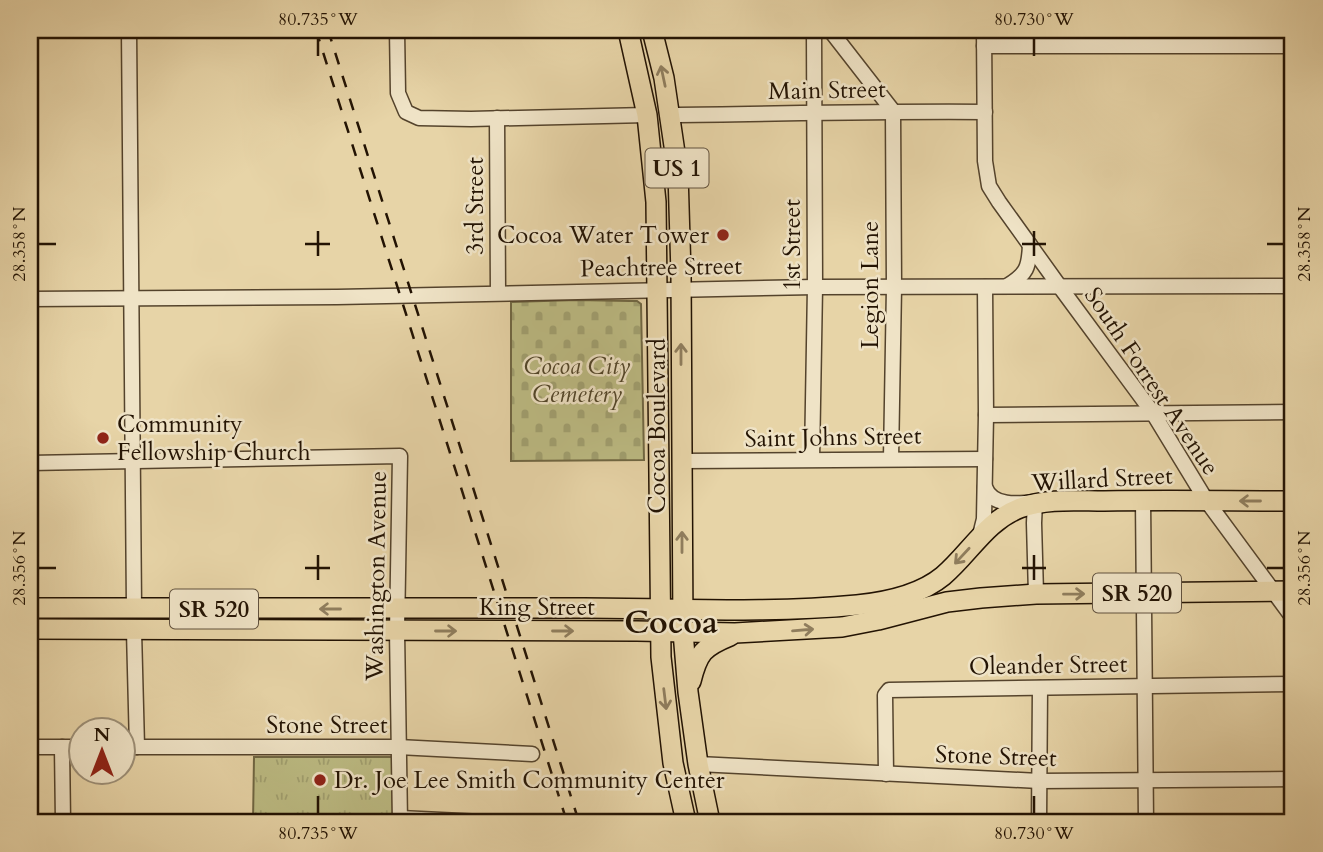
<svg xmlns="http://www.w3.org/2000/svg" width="1323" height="852" font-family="Cardo,serif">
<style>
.cemetery{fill:url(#cemetery-stones);stroke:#706743;stroke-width:2}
.park{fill:url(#park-tufts);stroke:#706743;stroke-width:2}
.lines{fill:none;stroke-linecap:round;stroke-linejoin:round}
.minor-casing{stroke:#54432c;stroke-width:17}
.major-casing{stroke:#231303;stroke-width:22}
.minor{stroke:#efe3c6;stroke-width:14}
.major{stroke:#e7d4a7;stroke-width:19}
.rail{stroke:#231303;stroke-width:2.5;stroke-dasharray:12 12;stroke-linecap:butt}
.oneway{stroke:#8f7d5d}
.ticks{fill:none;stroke:#231303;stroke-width:2.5}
.poi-dot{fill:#8f2418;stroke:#efe3c6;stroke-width:2.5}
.labels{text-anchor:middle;stroke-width:5;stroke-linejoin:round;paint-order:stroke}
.shield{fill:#efe3c6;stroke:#60513e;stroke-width:2}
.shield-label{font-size:23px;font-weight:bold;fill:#231303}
.street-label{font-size:24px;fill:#231303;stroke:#efe3c6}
.poi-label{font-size:24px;fill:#231303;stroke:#efe3c6;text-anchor:start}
.park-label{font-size:24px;font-style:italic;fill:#514529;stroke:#efe3c6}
.district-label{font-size:32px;font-weight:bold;fill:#231303;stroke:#efe3c6}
.neatline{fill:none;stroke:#231303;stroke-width:2.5}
.ticks-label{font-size:18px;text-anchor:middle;fill:#231303}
</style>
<defs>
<pattern id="cemetery-stones" width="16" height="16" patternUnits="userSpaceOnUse" patternTransform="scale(1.75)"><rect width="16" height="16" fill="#bcbb83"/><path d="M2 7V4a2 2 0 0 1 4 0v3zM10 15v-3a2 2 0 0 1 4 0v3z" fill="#a1a070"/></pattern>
<pattern id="park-tufts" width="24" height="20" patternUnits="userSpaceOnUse" patternTransform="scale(1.75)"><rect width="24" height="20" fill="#bcbb83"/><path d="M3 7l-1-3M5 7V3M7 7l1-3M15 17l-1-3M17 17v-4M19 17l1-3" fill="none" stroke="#a1a070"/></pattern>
</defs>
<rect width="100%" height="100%" fill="#e7d4a7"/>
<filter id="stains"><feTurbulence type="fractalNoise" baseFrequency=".00286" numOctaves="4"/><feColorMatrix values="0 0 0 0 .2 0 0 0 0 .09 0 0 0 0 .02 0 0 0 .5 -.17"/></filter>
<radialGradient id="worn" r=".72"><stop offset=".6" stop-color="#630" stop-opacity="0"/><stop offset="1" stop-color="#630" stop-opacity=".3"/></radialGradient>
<polygon class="cemetery" points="577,300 630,301 637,301 641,304 644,460 511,461 511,302"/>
<polygon class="park" points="254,757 392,757 393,822 253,822"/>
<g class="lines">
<defs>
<g id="minor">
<polyline points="129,30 134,608"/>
<polyline points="397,30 398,93 406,112 419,118 471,119 647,115"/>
<polyline points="830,30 893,111 894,287 891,459"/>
<polyline points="984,30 985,161 989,186 999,202 1060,287 1153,413 1206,500 1293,618"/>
<polyline points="1292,30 1293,32"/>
<polyline points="984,46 1293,46"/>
<path d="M 670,115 C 775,114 880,111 985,112"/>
<polyline points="497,118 498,293"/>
<path d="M 1007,286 C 1027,274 1029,267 1030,245"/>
<polyline points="30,299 337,297 815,287 1293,286"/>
<polyline points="986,415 1293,412"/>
<polyline points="812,459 815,287 814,30"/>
<polyline points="682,461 985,459"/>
<polyline points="30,463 400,456 397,631 400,822"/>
<path d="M 985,487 C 992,507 1018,504 1035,502 L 1034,523 L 1036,594"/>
<polyline points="1143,500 1146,822"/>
<polyline points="980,535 984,519 986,415 985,287"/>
<polyline points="134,631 137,747"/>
<polyline points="30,747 80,747"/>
<polyline points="62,747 63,822"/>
<polyline points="122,747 398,747 532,754"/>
<polyline points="698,764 1039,781 1293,779"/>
<polyline points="886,774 885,695 889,690 1293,684"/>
<polyline points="400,818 482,822"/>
<polyline points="1039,822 1040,688"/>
</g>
<g id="major">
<polyline points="628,30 647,115 656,202 661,657 673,763 686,822"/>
<polyline points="652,30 664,78 678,173 681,274 683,632 688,692 698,764 710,822"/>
<path d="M 30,608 C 214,608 399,609 584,608 C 675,608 766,614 857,605 C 886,602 920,595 943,576 C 970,553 986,521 1020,508 C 1047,498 1077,501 1104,501 C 1167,500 1230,501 1293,501"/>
<polyline points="30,629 637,631 735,633 842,627 878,620 947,602 981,598 1036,594 1293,591"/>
<path d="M 691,681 C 698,653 703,647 730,636"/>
</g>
</defs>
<use href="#minor" class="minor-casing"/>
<use href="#major" class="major-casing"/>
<use href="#minor" class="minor"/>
<use href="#major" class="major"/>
<g class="rail">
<polyline points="316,30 567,822"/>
<polyline points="328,30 579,822"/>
</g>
</g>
<defs><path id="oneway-shaft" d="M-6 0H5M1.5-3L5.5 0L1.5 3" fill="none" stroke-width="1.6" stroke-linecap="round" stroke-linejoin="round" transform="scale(1.75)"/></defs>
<g class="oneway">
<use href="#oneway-shaft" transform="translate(663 76) rotate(-102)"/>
<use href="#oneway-shaft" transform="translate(681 354) rotate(-90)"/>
<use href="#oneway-shaft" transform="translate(1250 501) rotate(180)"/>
<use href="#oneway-shaft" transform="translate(682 542) rotate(-90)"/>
<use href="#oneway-shaft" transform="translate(962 556) rotate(133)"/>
<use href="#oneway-shaft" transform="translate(1074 594) rotate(-1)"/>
<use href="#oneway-shaft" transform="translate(330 609) rotate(180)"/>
<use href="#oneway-shaft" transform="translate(803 630) rotate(-5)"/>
<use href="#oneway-shaft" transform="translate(446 631)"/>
<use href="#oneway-shaft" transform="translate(563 631)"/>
<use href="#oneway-shaft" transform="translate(665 699) rotate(83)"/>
</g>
<path class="ticks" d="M 318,38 L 318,56M 1034,38 L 1034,56M 318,231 L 318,256M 1034,231 L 1034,256M 38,244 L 56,244M 305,244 L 330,244M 1022,244 L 1046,244M 1267,244 L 1284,244M 318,555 L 318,580M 1034,555 L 1034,580M 38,568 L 56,568M 305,568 L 330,568M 1022,568 L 1046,568M 1267,568 L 1284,568M 318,796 L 318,814M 1034,796 L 1034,814"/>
<g class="poi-dot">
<circle cx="723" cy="235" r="7"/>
<circle cx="103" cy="438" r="7"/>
<circle cx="320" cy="780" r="7"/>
</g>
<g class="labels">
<g class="shield">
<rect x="645.5" y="148.5" width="63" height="39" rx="5"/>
<rect x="1093" y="573.5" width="88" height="39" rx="5"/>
<rect x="170" y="589.5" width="88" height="39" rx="5"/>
</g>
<g class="shield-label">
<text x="677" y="176">US 1</text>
<text x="1137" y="601">SR 520</text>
<text x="214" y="617">SR 520</text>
</g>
<g class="street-label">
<text transform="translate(827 90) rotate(-1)" y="8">Main Street</text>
<text transform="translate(475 206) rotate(-90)" y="8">3rd Street</text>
<text transform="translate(792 245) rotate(-90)" y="8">1st Street</text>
<text transform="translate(661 267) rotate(-1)" y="8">Peachtree Street</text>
<text transform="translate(870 285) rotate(-90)" y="8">Legion Lane</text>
<text transform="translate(1152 381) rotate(56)" y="8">South Forrest Avenue</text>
<text transform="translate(657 426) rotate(-90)" y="8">Cocoa Boulevard</text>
<text transform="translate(833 437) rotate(-1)" y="8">Saint Johns Street</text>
<text transform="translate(1102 479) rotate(-3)" y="8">Willard Street</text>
<text transform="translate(376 576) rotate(-89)" y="8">Washington Avenue</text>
<text x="537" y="615">King Street</text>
<text transform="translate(1048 665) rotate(-1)" y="8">Oleander Street</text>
<text x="327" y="733">Stone Street</text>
<text transform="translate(996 756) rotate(2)" y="8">Stone Street</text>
</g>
<g class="poi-label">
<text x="709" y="243" text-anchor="end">Cocoa Water Tower</text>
<text x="117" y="432">Community<tspan x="117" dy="28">Fellowship Church</tspan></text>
<text x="334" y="788">Dr. Joe Lee Smith Community Center</text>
</g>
<g class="park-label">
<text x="577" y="374">Cocoa City<tspan x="577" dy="28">Cemetery</tspan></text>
</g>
<g class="district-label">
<text x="671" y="633">Cocoa</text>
</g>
</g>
<rect width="1323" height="852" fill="none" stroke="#e7d4a7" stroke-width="77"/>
<g transform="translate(102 751)"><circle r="33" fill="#efe3c6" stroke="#9d9078" stroke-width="2"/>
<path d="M0-5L12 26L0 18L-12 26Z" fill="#8f2418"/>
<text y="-10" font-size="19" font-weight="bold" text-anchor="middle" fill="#231303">N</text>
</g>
<rect x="38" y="38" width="1246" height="776" class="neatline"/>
<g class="ticks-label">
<text x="318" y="25">80.735°W</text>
<text x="1034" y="25">80.730°W</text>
<text transform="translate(19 244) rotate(-90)" y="6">28.358°N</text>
<text transform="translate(1304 244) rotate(-90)" y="6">28.358°N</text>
<text transform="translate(19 568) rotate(-90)" y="6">28.356°N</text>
<text transform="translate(1304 568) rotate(-90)" y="6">28.356°N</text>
<text x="318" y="839">80.735°W</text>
<text x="1034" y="839">80.730°W</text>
</g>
<rect width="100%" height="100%" filter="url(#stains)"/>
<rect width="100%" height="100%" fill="url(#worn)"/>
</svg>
